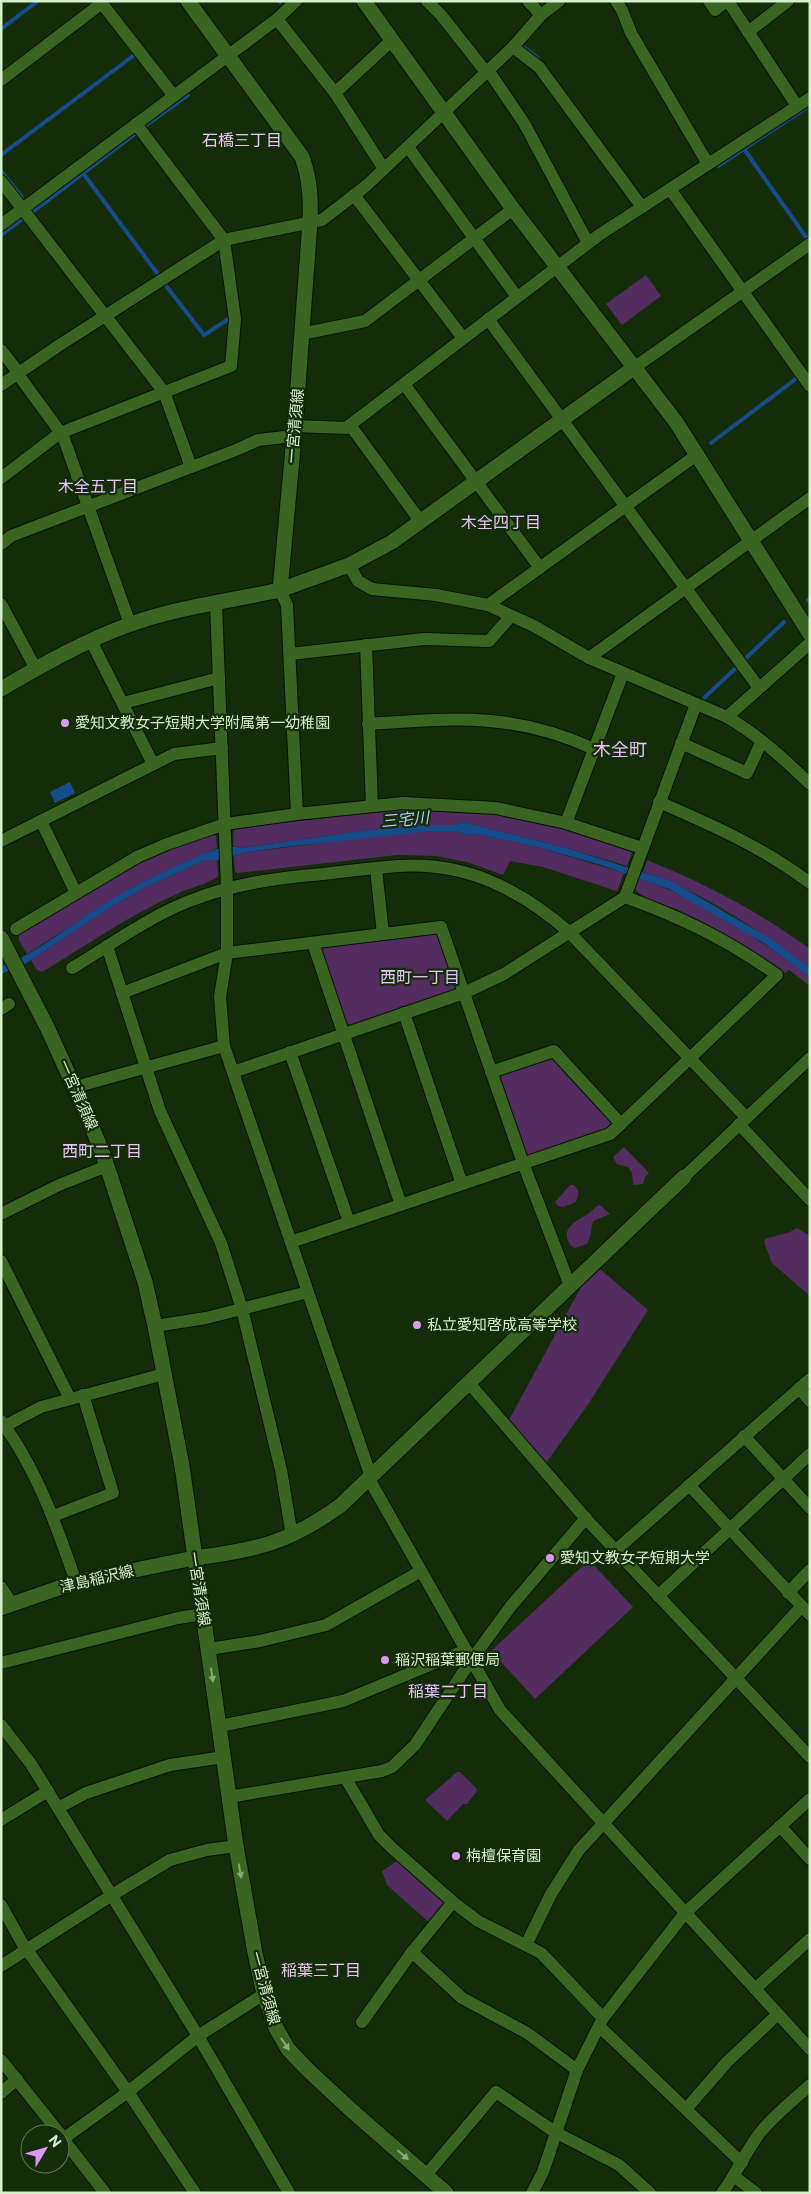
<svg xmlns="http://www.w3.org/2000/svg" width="811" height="2194" font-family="Commissioner,'Noto Sans JP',sans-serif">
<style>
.green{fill:#532c61}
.water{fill:#174c8c}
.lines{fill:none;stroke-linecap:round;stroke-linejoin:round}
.stream{stroke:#174c8c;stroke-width:4}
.minor-casing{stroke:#051201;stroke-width:14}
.tertiary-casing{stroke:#051201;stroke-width:17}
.secondary-casing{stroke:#051201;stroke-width:17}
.minor{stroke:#396521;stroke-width:12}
.tertiary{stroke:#396521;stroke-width:15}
.secondary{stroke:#396521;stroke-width:15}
.oneway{fill:#88aa76}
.poi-dot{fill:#db99f5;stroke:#152c08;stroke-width:2}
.labels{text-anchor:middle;stroke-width:4.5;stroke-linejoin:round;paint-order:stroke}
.street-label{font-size:15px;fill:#d6efcb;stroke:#152c08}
.poi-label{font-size:15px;fill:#d6efcb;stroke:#152c08;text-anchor:start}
.neighbourhood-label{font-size:16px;fill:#e8c3f7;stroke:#152c08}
.water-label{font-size:16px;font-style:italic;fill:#aacbf8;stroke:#152c08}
.quarter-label{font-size:18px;fill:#e8c3f7;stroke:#152c08}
</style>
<rect width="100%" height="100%" fill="#152c08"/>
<g class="green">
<polygon points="646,275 661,296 622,325 606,304"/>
<polygon points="410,808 470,810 547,823 630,850 632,853 627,866 570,849 463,822 456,825 431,825 369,830 242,848 233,846 234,830 237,828"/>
<path d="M 432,831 C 439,831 446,831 453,831 C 462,832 466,837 476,834 L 537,847 L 624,873 L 617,891 L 543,867 L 510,861 L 503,875 L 467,862 L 436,856 L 397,855 L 238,873 L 235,872 L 234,856 L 242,853 L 366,837 Z"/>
<polygon points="212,833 216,836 217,848 131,888 27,954 19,940 19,933 155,853"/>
<path d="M 206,860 L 217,860 L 218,876 C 211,883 189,888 179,893 C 131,914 87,945 42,972 L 36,969 L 31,960 L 108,909 L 148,886 Z"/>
<path d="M 647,860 C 705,883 759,912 810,949 L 810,968 C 761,931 701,891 643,872 Z"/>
<path d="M 639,878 C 702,900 757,938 810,977 L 810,986 L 789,970 L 785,973 C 752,950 718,928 680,911 C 668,905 642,899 635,889 Z"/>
<polygon points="435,933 439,936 456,985 454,989 350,1025 346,1022 321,951 324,946"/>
<polygon points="549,1058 553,1059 612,1121 612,1126 608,1129 530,1156 524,1153 499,1079 502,1074"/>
<polygon points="624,1147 649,1173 645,1177 643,1184 633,1185 632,1173 628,1167 617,1164 613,1157"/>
<path d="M 570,1185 L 574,1185 C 580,1192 579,1194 576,1202 L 563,1207 L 558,1206 L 555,1202 Z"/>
<path d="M 600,1205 L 610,1214 L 593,1221 L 590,1237 L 587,1244 L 575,1248 L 571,1246 C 560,1229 573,1223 586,1215 C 592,1212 594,1207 600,1205 Z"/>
<polygon points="797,1228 810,1236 810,1296 772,1263 764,1242 765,1239 790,1232"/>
<polygon points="600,1269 648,1310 589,1403 546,1463 509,1420 581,1287"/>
<polygon points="589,1560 633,1607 535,1699 491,1651"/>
<polygon points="457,1772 460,1772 476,1788 477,1791 467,1804 463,1804 447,1821 425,1800"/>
<polygon points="399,1860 448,1905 432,1925 387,1885 382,1871"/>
</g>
<g class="water">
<polygon points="70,782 75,793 55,803 50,792"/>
<path d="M 463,822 L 570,849 L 673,882 L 773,940 L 810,968 L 810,977 L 762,942 L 669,889 L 601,865 L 537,847 L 476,834 C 466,837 462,832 453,831 C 446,831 439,831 432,831 L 284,847 L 242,853 L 222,860 L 206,860 L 148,886 L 108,909 L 25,964 L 1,974 L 1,967 C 39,952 71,924 106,903 C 132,886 160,873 188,861 C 206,853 223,843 242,848 L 369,830 L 431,825 L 456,825 Z"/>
</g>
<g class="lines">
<g class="stream">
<polyline points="279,1 280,2"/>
<polyline points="1,29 38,1"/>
<polyline points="521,45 538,58"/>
<polyline points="146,125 188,95"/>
<polyline points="744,149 808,240"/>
<polyline points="1,155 137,53"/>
<polyline points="718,166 806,108"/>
<polyline points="1,171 22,197"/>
<polyline points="83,173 160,277"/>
<polyline points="34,211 136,133"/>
<polyline points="1,235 24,218"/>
<polyline points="164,283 204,335 230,318"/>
<polyline points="711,443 797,378"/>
<polyline points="808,600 810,599"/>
<polyline points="746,658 784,622"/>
<polyline points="704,698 738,666"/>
</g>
<defs>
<g id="minor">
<polyline points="100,1 174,96"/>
<polyline points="427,1 441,15 486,72"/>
<polyline points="528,1 541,15"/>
<polyline points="616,1 622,10 631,33 708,164"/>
<polyline points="709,1 715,10 726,1"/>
<polyline points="728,1 797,106"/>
<polyline points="277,19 335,93 384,169"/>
<polyline points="748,32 788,1"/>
<polyline points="513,47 539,67 642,207"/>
<polyline points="488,70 524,123 588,243"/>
<polyline points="1,80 102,3"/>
<polyline points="335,93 392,40"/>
<polyline points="408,147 517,297"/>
<polyline points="1,181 164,392 191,467"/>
<polyline points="670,189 810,386"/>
<polyline points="354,195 463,338"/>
<polyline points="1,225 277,19 296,1"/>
<polyline points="488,319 759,688"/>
<polyline points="301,334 365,321 513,209"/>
<polyline points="1,350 18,372"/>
<polyline points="635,367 810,244"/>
<polyline points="17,373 63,436 130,624"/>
<polyline points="404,384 540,568"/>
<polyline points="1,385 58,346 224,240 322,220 367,185 513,47 541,15 559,1"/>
<polyline points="350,425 599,235 810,98"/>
<polyline points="295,426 347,428 350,425 421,522"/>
<path d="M 698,454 L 488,605 L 534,626 L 589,658 L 727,717 C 758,735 784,759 810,784"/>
<polyline points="1,478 60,433 231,366 235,319 224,240 136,124"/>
<polyline points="1,544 11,536 236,450 258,440 294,436"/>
<polyline points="349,565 358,581 372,589 436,595 488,605"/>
<polyline points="280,590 287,605 297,814"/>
<polyline points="1,604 36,669"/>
<polyline points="216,604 227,887 227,953 220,997 224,1046 371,1477"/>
<polyline points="91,641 153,764"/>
<polyline points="366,645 372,806"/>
<polyline points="290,654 424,639 489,641 511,616"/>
<polyline points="589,658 810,498"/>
<polyline points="123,703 219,678"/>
<polyline points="727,717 810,643"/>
<path d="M 368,724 C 453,718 514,712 594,749"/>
<polyline points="681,743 747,773 762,741"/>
<path d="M 659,802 C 712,825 764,848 810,883"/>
<polyline points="41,821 76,893"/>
<polyline points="566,823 623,673"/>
<polyline points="1,841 174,754 222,748"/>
<polyline points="376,869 383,934"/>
<polyline points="16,929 137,857 167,844 225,824 297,814 403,803 496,808 566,823 642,848"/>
<polyline points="313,943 401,1205"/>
<polyline points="107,946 160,1111 221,1243 242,1309 281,1470 292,1536"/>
<path d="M 72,968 C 109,946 147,918 187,902 C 231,884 276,878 323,874 C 348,871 373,868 399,866 C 466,862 520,889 570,933 L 746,1117"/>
<polyline points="122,993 227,953 441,927 523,1163 570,1286"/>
<polyline points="1,1009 9,1004"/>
<polyline points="404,1013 462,1184"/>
<polyline points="290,1052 349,1222"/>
<polyline points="233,1072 464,993 504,974 625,897 696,704"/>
<path d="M 491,1072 L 554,1051 L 621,1124 L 777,975 C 728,940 681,917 625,897"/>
<polyline points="75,1087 224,1046"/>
<polyline points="739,1124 810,1200"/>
<polyline points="684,1177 810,1058"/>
<polyline points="1,1214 59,1185 107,1166"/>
<polyline points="291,1242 610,1134 621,1124"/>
<polyline points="1,1261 70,1399"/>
<polyline points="155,1326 206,1318 308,1292"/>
<polyline points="469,1383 587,1520 810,1757"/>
<polyline points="799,1388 810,1401"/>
<path d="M 1,1421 C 37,1469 57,1527 76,1582"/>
<polyline points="1,1428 41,1407 164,1374"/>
<polyline points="744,1436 810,1508"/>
<polyline points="369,1479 500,1710 810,2049"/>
<polyline points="689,1485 810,1615"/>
<polyline points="53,1516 113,1493 83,1395"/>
<polyline points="616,1550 810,1379"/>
<polyline points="1,1587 12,1604"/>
<polyline points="788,1593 810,1570"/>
<polyline points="658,1596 810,1454"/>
<polyline points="209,1649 260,1641 326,1625 421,1571"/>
<polyline points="1,1663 178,1618 203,1614"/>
<polyline points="1,1725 31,1764 198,2036 289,2193"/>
<polyline points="220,1726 343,1701 466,1650"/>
<polyline points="345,1777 379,1835 392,1848 453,1902 478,1921 541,1953 603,2018"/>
<polyline points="229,1797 382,1771 392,1767 415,1745 472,1659 511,1606 586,1518"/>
<polyline points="58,1808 86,1793 170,1765 224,1757"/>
<polyline points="1,1820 48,1791"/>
<polyline points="780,1826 810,1859"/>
<polyline points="453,1902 412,1952 462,1998 527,2033 577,2070"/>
<polyline points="1,1905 26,1950"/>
<polyline points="526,1945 551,1894 579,1850 801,1607"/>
<polyline points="27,1950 128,2092 195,2193"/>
<polyline points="1,1966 112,1895 170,1860 207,1850 236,1846"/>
<polyline points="755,1989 810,1939"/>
<polyline points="362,2022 412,1952"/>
<polyline points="599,2026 742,2163"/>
<polyline points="1,2060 60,2134"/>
<polyline points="1,2093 17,2079"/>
<polyline points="686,2109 727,2062 778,2014"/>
<polyline points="60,2135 105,2193"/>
<polyline points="63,2139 128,2092 198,2036 264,1994"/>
<polyline points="426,2175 496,2092 555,2132 619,2165 650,2193"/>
<polyline points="735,2177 756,2193"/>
<polyline points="532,2193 543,2172 577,2070 603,2018 685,1913 810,1799"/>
<path d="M 722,2193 C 738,2172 747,2147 764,2128 C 778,2112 795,2099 810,2085"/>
</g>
<g id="tertiary">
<polyline points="364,1 513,209 676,422 810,634"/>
<polyline points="280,590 349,565 392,542 635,367"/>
<path d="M 194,1558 C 257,1550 289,1543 341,1505 L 684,1177"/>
</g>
<g id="secondary">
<path d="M 1,689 C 42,665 86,640 131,624 C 178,607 231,601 280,590 L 295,426 L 310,222 C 311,199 310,179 302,157 L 188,1"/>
<polyline points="1,938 47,1027 87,1115 103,1154 145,1282 155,1326 182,1466 236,1846 255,1953 264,1994 276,2028 288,2049 307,2069 351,2110 446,2193"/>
<polyline points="1,1608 76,1582 194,1558"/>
</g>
</defs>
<use href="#minor" class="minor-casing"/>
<use href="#tertiary" class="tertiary-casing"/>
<use href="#secondary" class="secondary-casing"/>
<use href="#minor" class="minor"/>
<use href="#tertiary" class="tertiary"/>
<use href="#secondary" class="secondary"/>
</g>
<defs><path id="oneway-solid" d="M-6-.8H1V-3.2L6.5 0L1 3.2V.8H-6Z" transform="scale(1.25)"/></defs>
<g class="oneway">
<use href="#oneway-solid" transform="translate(212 1675) rotate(82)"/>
<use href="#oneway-solid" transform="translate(240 1871) rotate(80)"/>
<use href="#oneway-solid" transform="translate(285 2044) rotate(56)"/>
<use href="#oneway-solid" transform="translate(403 2155) rotate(41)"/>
</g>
<g class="poi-dot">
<circle cx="65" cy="723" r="5"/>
<circle cx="417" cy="1325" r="5"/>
<circle cx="550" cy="1558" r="5"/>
<circle cx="385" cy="1660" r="5"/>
<circle cx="456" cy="1856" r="5"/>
</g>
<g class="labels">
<g class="street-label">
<text transform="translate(295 426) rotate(-85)" y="5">一宮清須線</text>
<text transform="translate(78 1095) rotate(66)" y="5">一宮清須線</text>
<text transform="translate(97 1579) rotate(-13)" y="5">津島稲沢線</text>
<text transform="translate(199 1589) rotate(81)" y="5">一宮清須線</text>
<text transform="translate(265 1988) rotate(75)" y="5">一宮清須線</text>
</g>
<g class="poi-label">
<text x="75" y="728">愛知文教女子短期大学附属第一幼稚園</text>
<text x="427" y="1330">私立愛知啓成高等学校</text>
<text x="560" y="1563">愛知文教女子短期大学</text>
<text x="395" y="1665">稲沢稲葉郵便局</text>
<text x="466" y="1861">栴檀保育園</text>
</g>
<g class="neighbourhood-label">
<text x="242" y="146">石橋三丁目</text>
<text x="98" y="492">木全五丁目</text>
<text x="501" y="528">木全四丁目</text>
<text x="420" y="983">西町一丁目</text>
<text x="102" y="1157">西町二丁目</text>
<text x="448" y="1697">稲葉二丁目</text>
<text x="321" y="1976">稲葉三丁目</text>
</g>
<g class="water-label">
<text transform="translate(405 819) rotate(-5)" y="6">三宅川</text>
</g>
<g class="quarter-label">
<text x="620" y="756">木全町</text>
</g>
</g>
<rect width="811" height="2194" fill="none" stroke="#d6efcb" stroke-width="5"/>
<g transform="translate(45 2149) rotate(52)"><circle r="24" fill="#152c08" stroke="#627a56"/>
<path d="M0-4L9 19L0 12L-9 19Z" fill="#db99f5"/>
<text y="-8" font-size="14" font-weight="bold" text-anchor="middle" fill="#d6efcb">N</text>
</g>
</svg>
